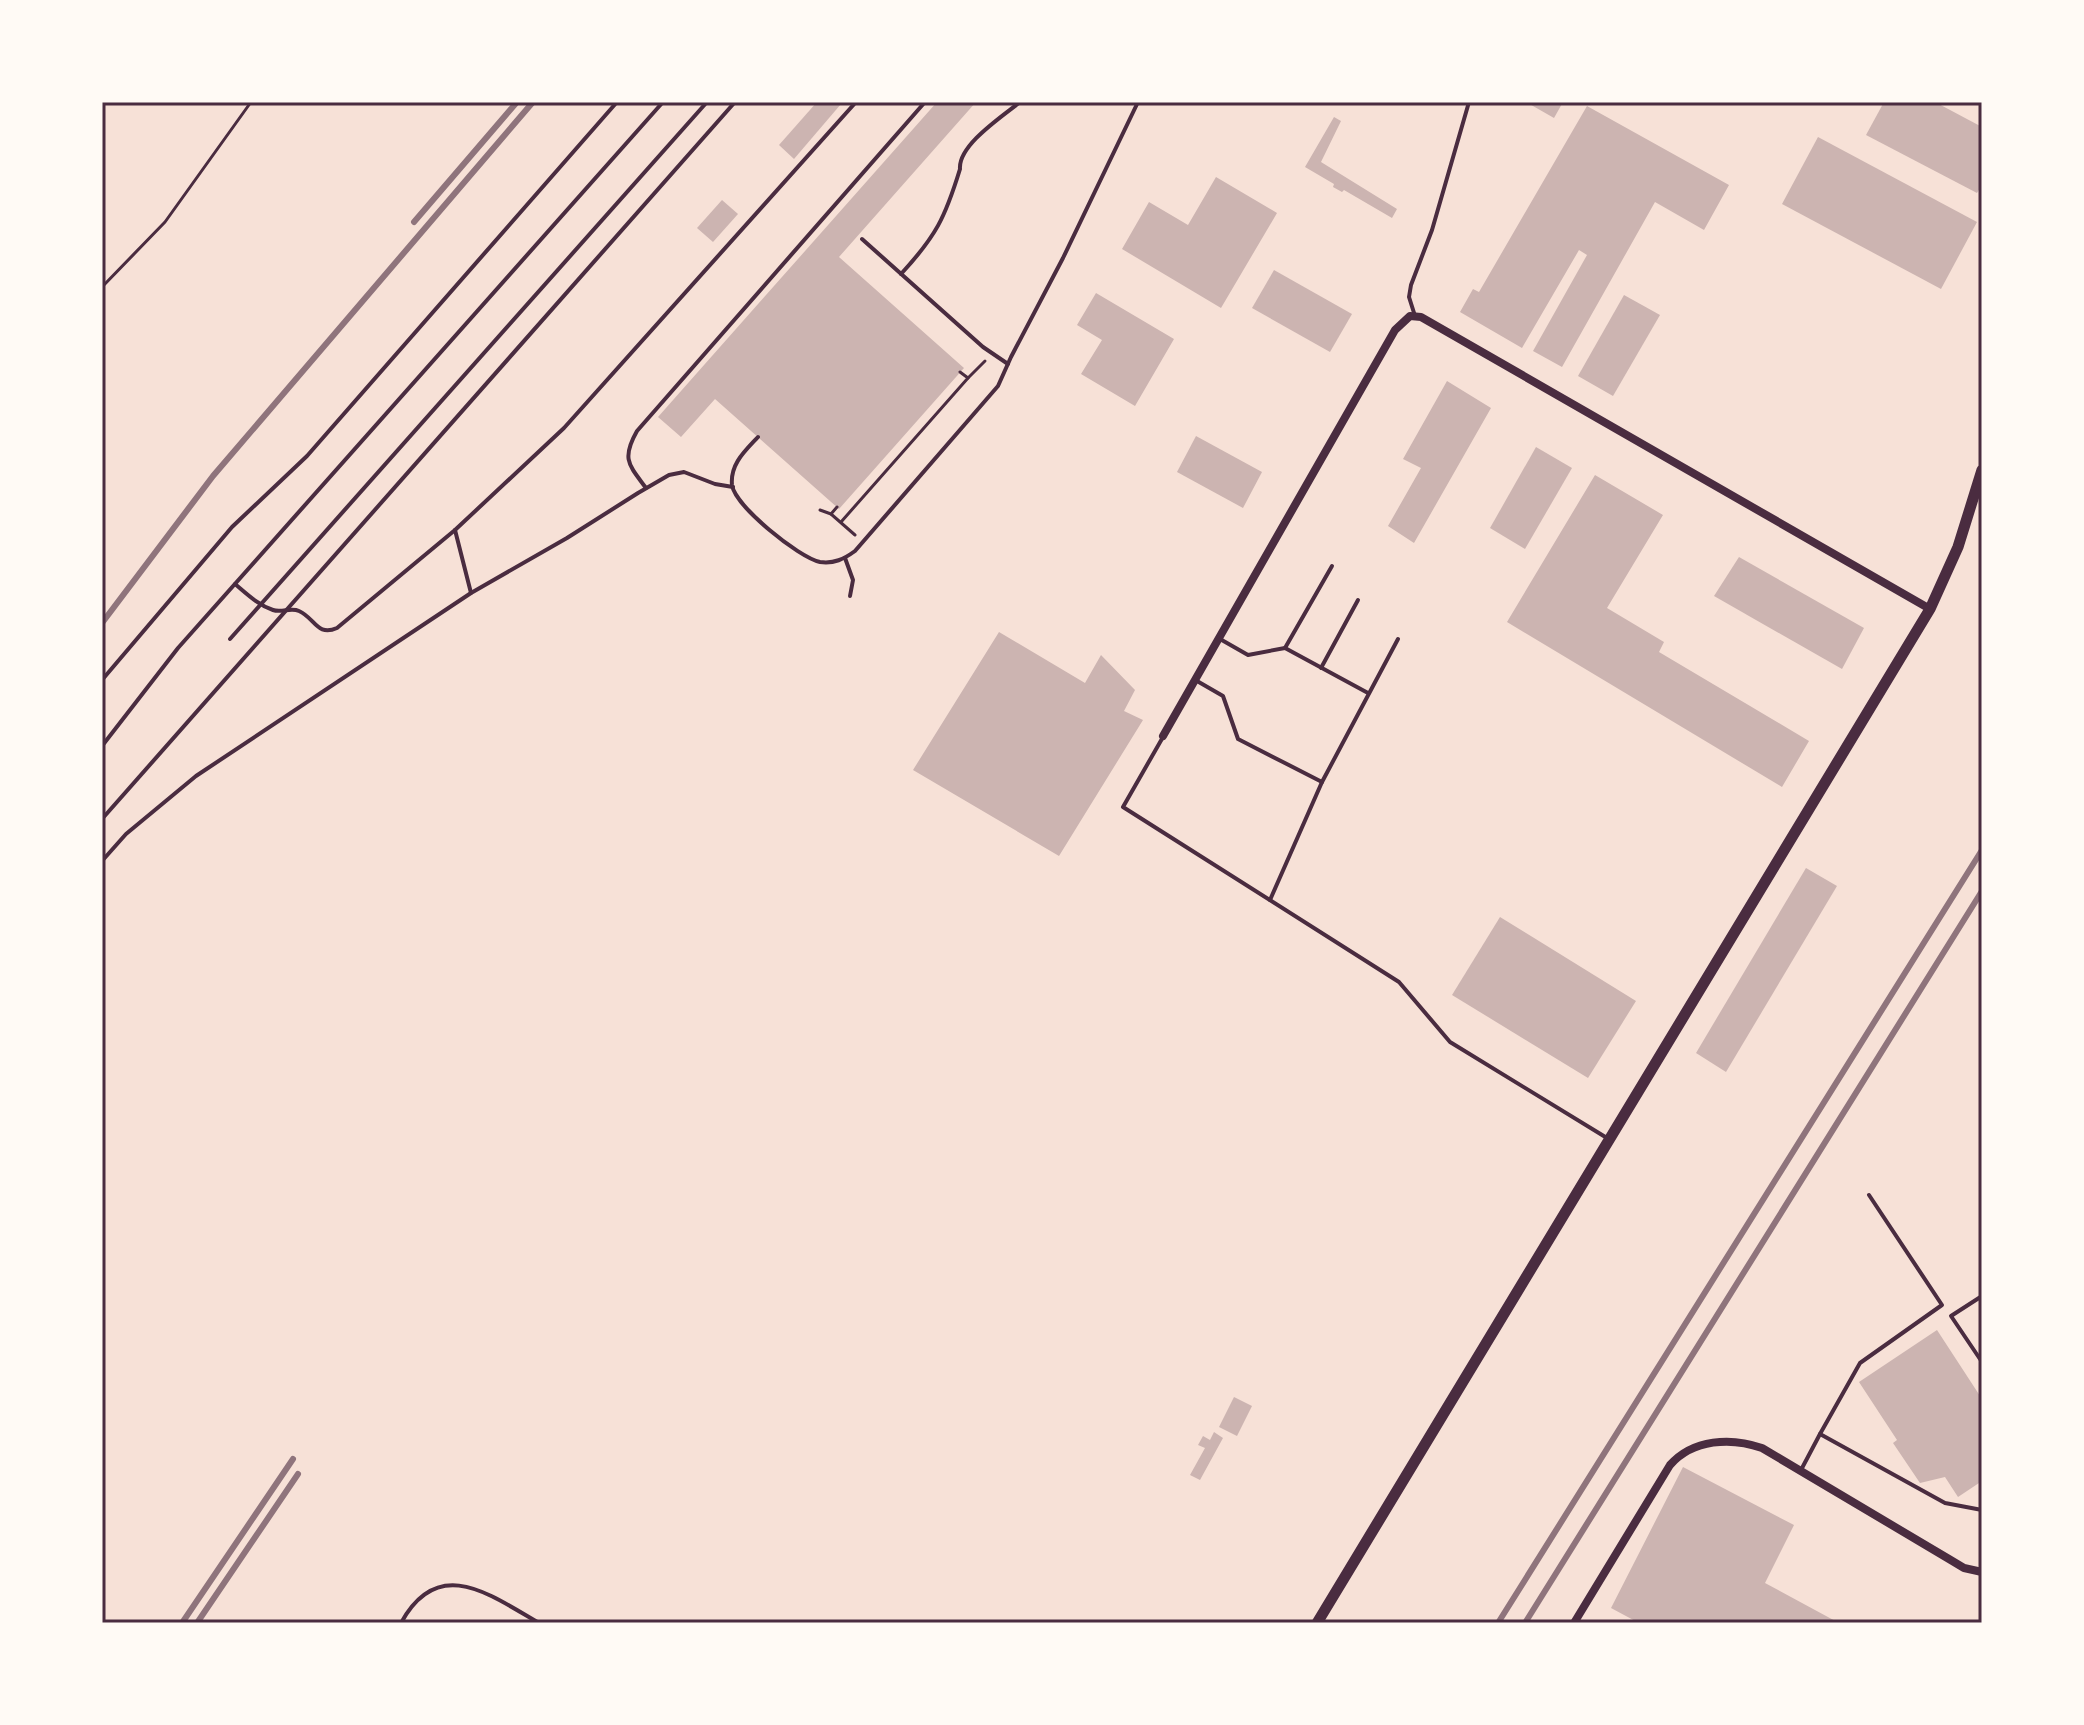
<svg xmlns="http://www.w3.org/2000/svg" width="2084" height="1725" font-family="Figtree,sans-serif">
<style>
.building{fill:#ccb4b1}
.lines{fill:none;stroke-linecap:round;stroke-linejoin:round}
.path{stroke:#4a2c40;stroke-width:3}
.service{stroke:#4a2c40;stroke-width:4}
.minor{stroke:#4a2c40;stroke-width:8}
.tertiary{stroke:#4a2c40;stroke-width:11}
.rail{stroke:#8f747c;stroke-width:6}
.neatline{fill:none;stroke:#4a2c40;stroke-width:3}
</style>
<rect width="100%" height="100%" fill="#f7e1d7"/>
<g class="building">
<polygon points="817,102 839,102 841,104 794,159 779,145"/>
<polygon points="937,102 976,102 839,257 964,368 839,509 715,399 681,437 658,417"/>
<polygon points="1526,102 1563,102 1554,118"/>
<polygon points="1884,102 1935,102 1982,127 1982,185 1977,193 1866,135"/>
<polygon points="1587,106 1729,185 1704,230 1655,202 1562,367 1533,351 1587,255 1579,250 1522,348 1460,312 1473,289 1479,292"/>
<polygon points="1334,117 1341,121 1321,162 1397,209 1392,218 1344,190 1342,192 1333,187 1334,184 1305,167"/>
<polygon points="1818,137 1977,222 1941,289 1782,204"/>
<polygon points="1216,177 1277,213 1221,308 1122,249 1149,202 1188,225"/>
<polygon points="722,200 738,214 713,242 697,228"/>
<polygon points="1274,270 1352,314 1330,352 1252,308"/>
<polygon points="1096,293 1174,339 1135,406 1081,374 1102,340 1077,325"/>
<polygon points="1624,295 1660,315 1613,396 1578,376"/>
<polygon points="1447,381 1491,408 1414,543 1388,526 1421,468 1403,459"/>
<polygon points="1196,436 1262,472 1243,508 1177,472"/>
<polygon points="1536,447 1572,468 1525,549 1490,528"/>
<polygon points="1595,475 1663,515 1607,608 1664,642 1659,652 1809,741 1782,787 1507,622"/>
<polygon points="1739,557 1864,628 1842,669 1714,596"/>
<polygon points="999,632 1085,683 1101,655 1135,690 1124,711 1143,720 1059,856 913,770"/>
<polygon points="1806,868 1837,886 1726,1072 1696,1053"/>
<polygon points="1500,917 1636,1001 1588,1078 1452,995"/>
<polygon points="1937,1330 1982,1399 1982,1481 1958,1497 1945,1477 1920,1483 1893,1443 1897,1440 1859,1382"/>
<polygon points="1234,1397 1252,1406 1237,1436 1219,1427"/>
<polygon points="1214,1432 1223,1438 1200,1480 1190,1475 1205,1448 1198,1445 1203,1436 1210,1440"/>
<polygon points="1683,1467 1794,1525 1765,1583 1839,1623 1639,1623 1611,1608"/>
</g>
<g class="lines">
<g class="path">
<polyline points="102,287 165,222 251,102"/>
<polyline points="968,378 985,361"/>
<polyline points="837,507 831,514 855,535"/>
<polyline points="820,510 831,514"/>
<polyline points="841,522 968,378 960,372"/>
</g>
<g class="service">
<polyline points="862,239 983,347 1008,364"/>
<path d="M 901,274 C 936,236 945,218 960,169 C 958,145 1003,116 1020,102"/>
<polyline points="1415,316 1409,297 1411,285 1432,230 1469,102"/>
<path d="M 758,437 C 745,451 730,464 732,485 C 735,506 798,557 820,562 C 834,564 844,559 855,551 L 998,386 L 1011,357 L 1063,258 L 1138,102"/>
<path d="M 646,488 C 629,465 621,459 637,431 L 925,102"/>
<polyline points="455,530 471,593"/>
<polyline points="845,558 853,580 850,596"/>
<polyline points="1332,566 1285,648 1368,693"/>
<path d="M 235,584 C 247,594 258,605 273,610 C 282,613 291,607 299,611 C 315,618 317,637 337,628 L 455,530 L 564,428 L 856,102"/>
<polyline points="230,639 707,102"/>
<polyline points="1220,639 1248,655 1285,648"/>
<polyline points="1321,668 1358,600"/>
<polyline points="102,680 232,527 307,456 617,102"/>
<polyline points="1197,681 1223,696 1238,739 1322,782"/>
<polyline points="1163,737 1123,807 1399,982 1450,1042 1607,1138"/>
<polyline points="102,746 178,648 663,102"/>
<polyline points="102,819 735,102"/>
<polyline points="102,861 126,834 196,776 471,593 567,538 638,493 669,475 684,472 715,484 733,487"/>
<polyline points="1270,900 1322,782 1398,639"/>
<polyline points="1982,1296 1951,1316 1982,1362"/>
<polyline points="1820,1434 1860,1363 1942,1305 1869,1195"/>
<polyline points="1801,1470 1820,1434 1945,1503 1982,1510"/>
<path d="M 401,1623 C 438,1555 489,1594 539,1623"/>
</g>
<g class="minor">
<polyline points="1163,736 1395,330 1410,316 1421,317 1930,609"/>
<path d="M 1574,1623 L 1670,1465 C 1693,1439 1731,1437 1762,1448 L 1949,1559 L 1964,1568 L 1982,1572"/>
</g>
<polyline class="tertiary" points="1317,1623 1930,609 1958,547 1982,470"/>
<g class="rail">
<polyline points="414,222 517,102"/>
<polyline points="102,623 213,476 533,102"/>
<polyline points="182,1623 293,1459"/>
<polyline points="197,1623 298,1474"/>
<polyline points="1498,1623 1982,850"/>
<polyline points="1525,1623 1982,891"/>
</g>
</g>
<rect width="2084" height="1725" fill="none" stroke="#fffaf5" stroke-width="208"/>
<rect x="104" y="104" width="1876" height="1517" class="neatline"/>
</svg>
